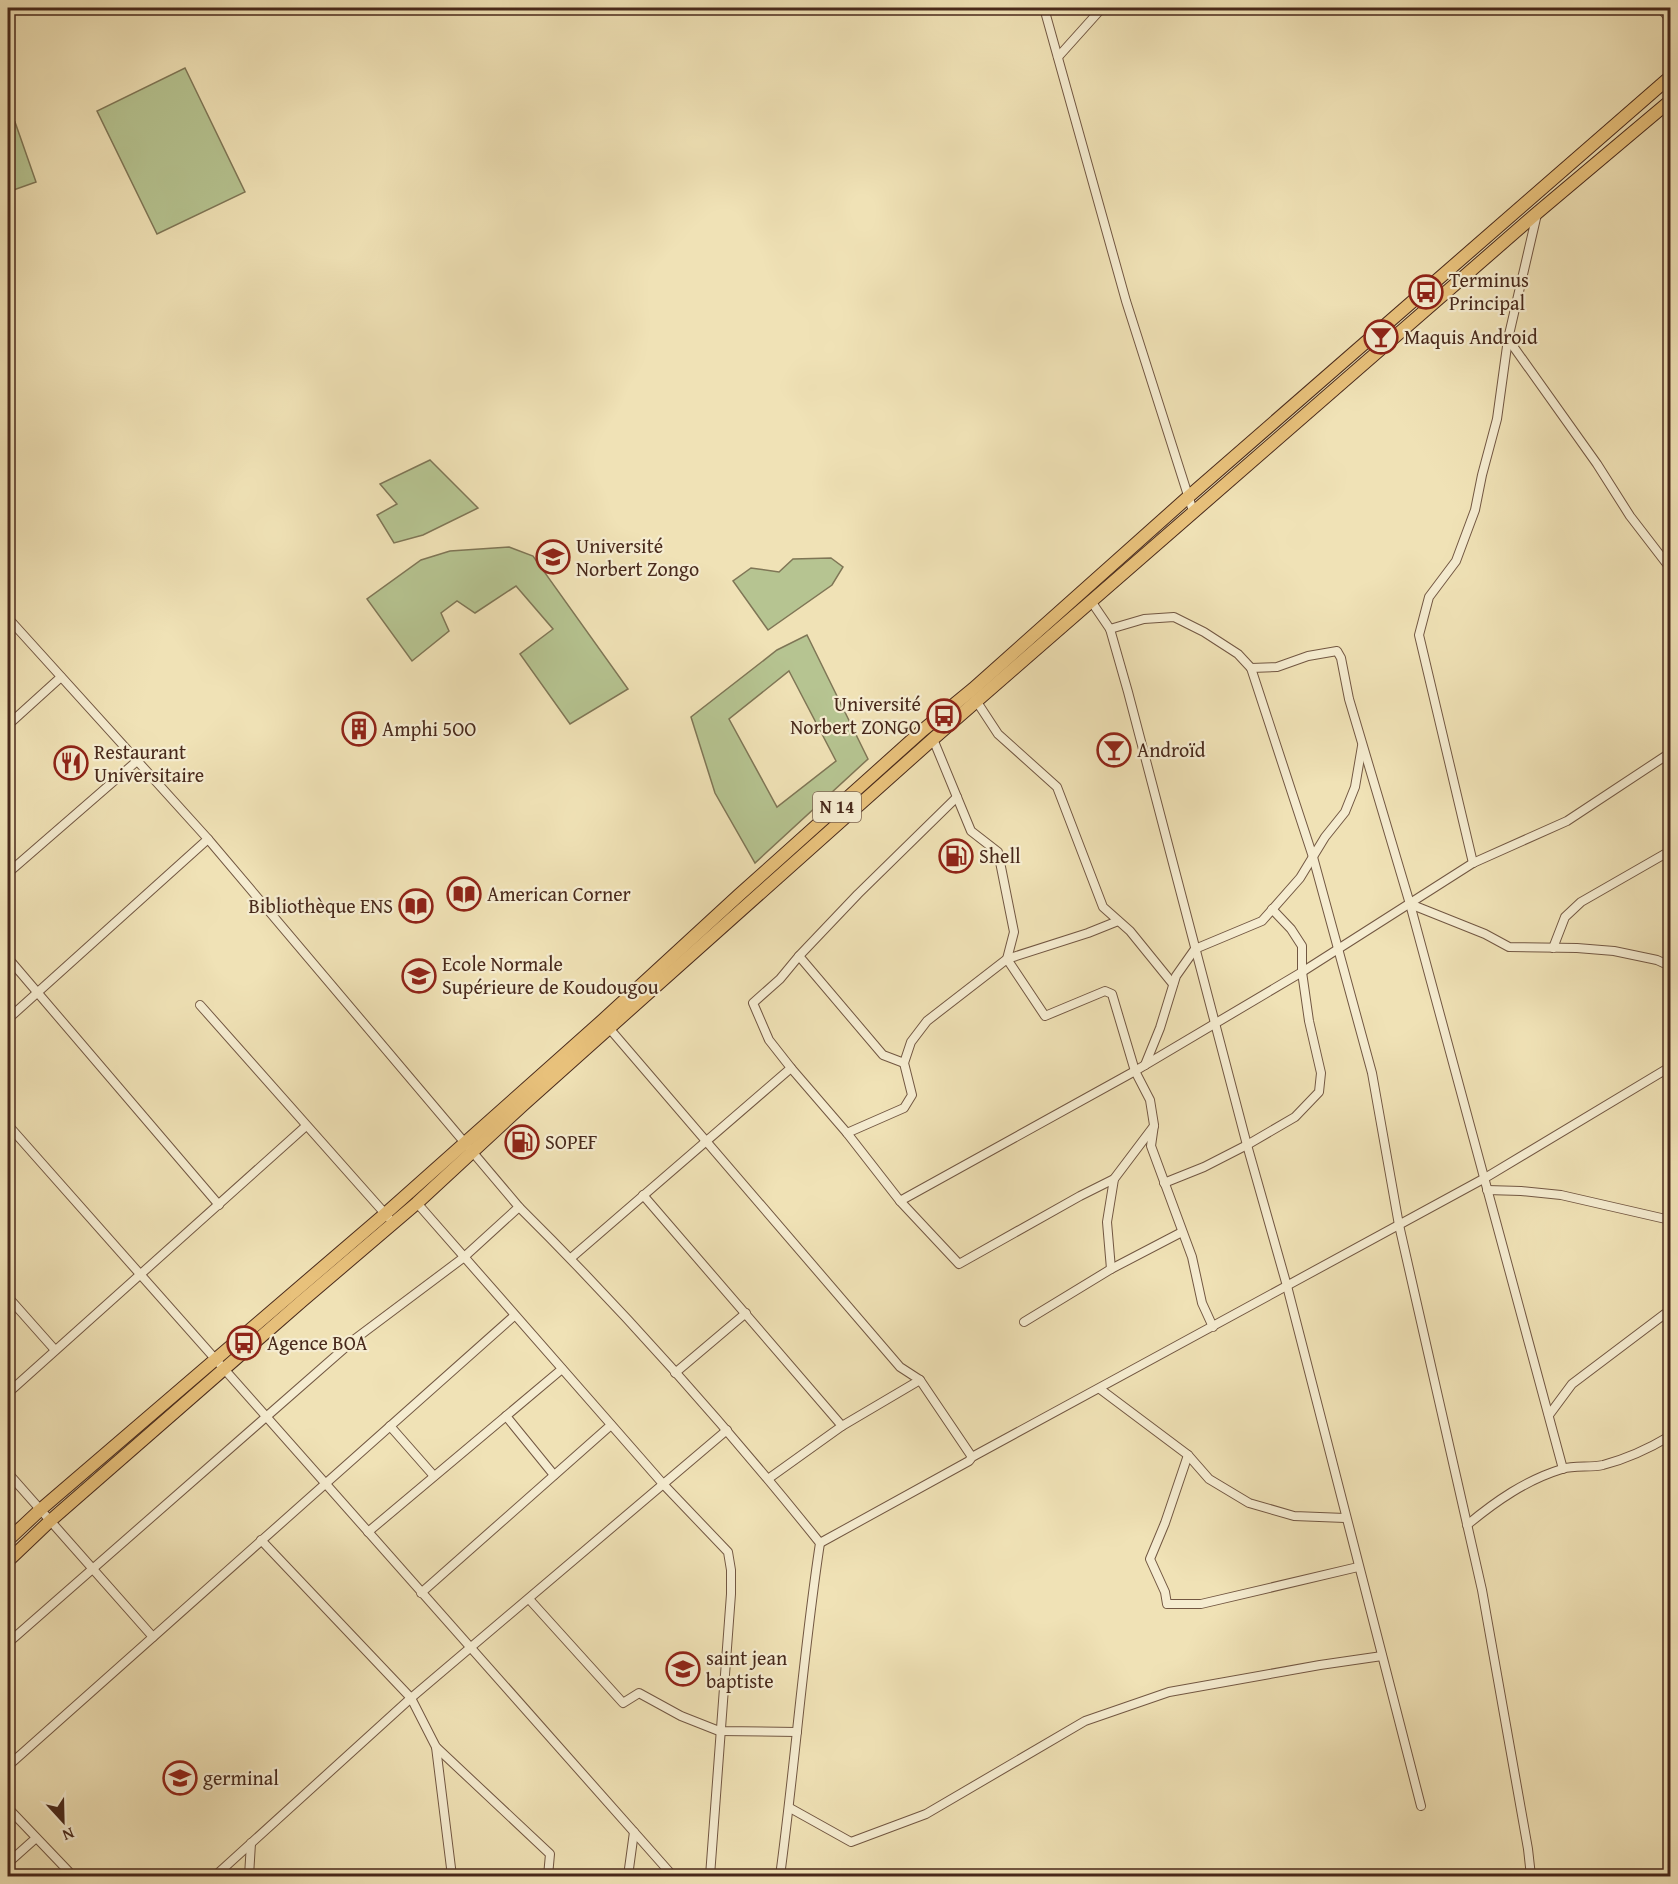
<svg xmlns="http://www.w3.org/2000/svg" width="1678" height="1884" font-family="'Gentium Book Plus',serif">
<style>
.green{fill:#b6c491;stroke:#7f7656;stroke-width:1.5;fill-rule:evenodd}
.lines{fill:none;stroke-linecap:round;stroke-linejoin:round}
.minor-casing{stroke:#725742;stroke-width:10}
.primary-casing{stroke:#48291b;stroke-width:14}
.minor{stroke:#f5ecd0;stroke-width:8}
.primary{stroke:#e8c17b;stroke-width:12}
.labels{text-anchor:middle;stroke-width:4.5;stroke-linejoin:round;paint-order:stroke}
.shield{fill:#f5ecd0;stroke:#7c6451;stroke-width:1.5}
.shield-label{font-size:18px;font-weight:bold;fill:#48291b}
.poi-label{font-size:20px;fill:#48291b;stroke:#f5ecd0;text-anchor:start}
</style>
<rect width="100%" height="100%" fill="#f0e2b6"/>
<filter id="stains"><feTurbulence type="fractalNoise" baseFrequency=".00333" numOctaves="4"/><feColorMatrix values="0 0 0 0 .2 0 0 0 0 .09 0 0 0 0 .02 0 0 0 .5 -.17"/></filter>
<radialGradient id="worn" r=".72"><stop offset=".6" stop-color="#630" stop-opacity="0"/><stop offset="1" stop-color="#630" stop-opacity=".3"/></radialGradient>
<g class="green">
<polygon points="185,68 245,192 157,234 97,111"/>
<polygon points="15,122 36,182 8,192 8,125"/>
<polygon points="430,460 478,508 423,535 394,543 377,515 397,504 380,484"/>
<polygon points="509,547 533,556 628,689 570,724 520,654 553,629 516,586 475,613 457,601 441,613 449,631 412,661 367,599 421,560 450,551"/>
<polygon points="831,558 843,567 832,585 768,630 733,581 751,568 779,572 793,559"/>
<path d="M 807,635 L 868,759 L 755,863 L 715,793 L 691,717 L 777,650 ZM 789,671 L 836,761 L 777,807 L 729,719 Z"/>
</g>
<g class="lines">
<defs>
<g id="minor">
<polyline points="1044,8 1126,301 1193,511"/>
<polyline points="1660,8 1670,19"/>
<polyline points="1058,57 1102,8"/>
<polyline points="1537,214 1508,339 1597,464 1630,516 1670,568"/>
<polyline points="1091,601 1110,629 1128,692 1247,1145 1287,1286 1421,1806"/>
<path d="M 8,618 L 208,839 L 519,1207 C 626,1313 726,1426 820,1543 C 803,1654 795,1766 780,1876"/>
<polyline points="1110,629 1144,619 1174,617 1204,632 1238,654 1251,668 1277,667 1308,656 1337,651 1341,658 1349,699 1410,904 1563,1469"/>
<polyline points="1251,668 1313,857 1372,1073 1399,1225 1482,1590 1528,1849 1531,1876"/>
<polyline points="977,702 998,734 1057,787 1103,907 1130,931 1173,984"/>
<polyline points="8,725 61,677"/>
<polyline points="933,739 971,831 998,852 1014,932 1007,959 1045,1016 1105,991 1112,994 1135,1071 1150,1100 1154,1125 1151,1146 1192,1257 1202,1303 1213,1327"/>
<polyline points="1473,863 1419,635 1429,597 1456,561 1475,510 1482,475 1497,419 1508,339"/>
<polyline points="8,873 137,761"/>
<polyline points="1410,904 1485,934 1509,947 1577,948 1614,951 1657,960 1670,966"/>
<polyline points="1553,948 1565,917 1581,902 1670,851"/>
<polyline points="799,956 780,979 753,1003 769,1040 791,1068 847,1133 900,1201 959,1264 1080,1196 1114,1179"/>
<polyline points="8,958 219,1205"/>
<polyline points="200,1005 388,1217"/>
<polyline points="8,1019 208,839"/>
<polyline points="609,1028 900,1367 920,1380 842,1426 768,1479"/>
<polyline points="904,1063 883,1055 799,956 858,894 957,797"/>
<polyline points="1145,1065 1160,1028 1176,976 1195,949 1262,921 1300,878 1325,837 1345,812 1355,787 1362,746"/>
<polyline points="8,1125 673,1876"/>
<polyline points="847,1133 904,1108 912,1095 904,1063 911,1042 927,1021 1007,959 1088,933 1118,921"/>
<polyline points="1164,1183 1204,1167 1247,1145 1295,1117 1319,1092 1321,1073 1309,1021 1302,972 1302,946 1291,929 1272,909"/>
<polyline points="1487,1190 1521,1191 1561,1195 1670,1220"/>
<polyline points="643,1195 842,1426"/>
<polyline points="900,1201 1135,1071 1302,972 1473,863 1567,821 1670,753"/>
<polyline points="417,1203 664,1485 728,1552 731,1570 731,1594 710,1876"/>
<polyline points="571,1258 791,1068"/>
<polyline points="1111,1269 1107,1222 1114,1179 1154,1126"/>
<polyline points="8,1297 55,1350"/>
<polyline points="1024,1322 1111,1269 1182,1232"/>
<polyline points="675,1373 746,1313"/>
<polyline points="920,1380 972,1457"/>
<polyline points="1100,1389 1188,1455 1209,1479 1249,1503 1294,1516 1345,1518"/>
<polyline points="8,1393 306,1126"/>
<polyline points="1549,1415 1572,1384 1670,1310"/>
<polyline points="506,1416 554,1475"/>
<polyline points="390,1426 434,1476"/>
<polyline points="1188,1455 1165,1523 1150,1559 1165,1592 1167,1604 1201,1604 1358,1567"/>
<polyline points="8,1473 153,1637"/>
<path d="M 1467,1525 C 1496,1501 1526,1480 1562,1469 C 1575,1465 1590,1468 1603,1465 C 1626,1459 1650,1448 1670,1436"/>
<polyline points="368,1532 562,1369"/>
<polyline points="261,1540 411,1698 436,1747 550,1854 548,1876"/>
<polyline points="820,1543 969,1461 972,1457 1485,1178 1670,1067"/>
<polyline points="421,1593 611,1425"/>
<polyline points="529,1599 623,1703 639,1693 681,1716 719,1731 797,1732"/>
<polyline points="8,1643 355,1339 463,1258 519,1207"/>
<polyline points="436,1747 452,1876"/>
<polyline points="8,1766 514,1316"/>
<polyline points="8,1808 73,1876"/>
<polyline points="790,1808 851,1842 926,1814 1085,1721 1169,1692 1320,1665 1382,1656"/>
<polyline points="8,1863 36,1838"/>
<polyline points="215,1876 411,1698 727,1430"/>
<polyline points="249,1876 251,1843"/>
<polyline points="628,1876 634,1832"/>
</g>
<g id="primary">
<polyline points="8,1540 40,1510 385,1214 603,1020 739,895 923,730 973,689 1187,498 1670,77"/>
<polyline points="8,1561 50,1521 302,1301 417,1203 524,1104 933,739 1537,213 1670,101"/>
</g>
</defs>
<use href="#minor" class="minor-casing"/>
<use href="#primary" class="primary-casing"/>
<use href="#minor" class="minor"/>
<use href="#primary" class="primary"/>
</g>
<defs>
<symbol id="bus-ring" viewBox="-11 -11 22 22"><circle r="9.5" fill="#f5ecd0" stroke="#8f2418" stroke-width="1.5"/><path d="M-5-6H5V4H4V6H2V4H-2V6H-4V4H-5ZM-3.5-4V0h7V-4ZM-3.5 1.2v1.5H-2V1.2ZM2 1.2v1.5H3.5V1.2Z" fill="#8f2418"/></symbol>
<symbol id="bar-ring" viewBox="-11 -11 22 22"><circle r="9.5" fill="#f5ecd0" stroke="#8f2418" stroke-width="1.5"/><path d="M-6-5H6L.8 .8V4.5H3.5V6h-7V4.5H-.8V.8Z" fill="#8f2418"/></symbol>
<symbol id="university-ring" viewBox="-11 -11 22 22"><circle r="9.5" fill="#f5ecd0" stroke="#8f2418" stroke-width="1.5"/><path d="M0-5L7-2L0 1L-7-2ZM-4 1L0 2.5L4 1V4Q0 6-4 4Z" fill="#8f2418"/></symbol>
<symbol id="building-ring" viewBox="-11 -11 22 22"><circle r="9.5" fill="#f5ecd0" stroke="#8f2418" stroke-width="1.5"/><path d="M-4-6H4V6H1V3H-1V6H-4ZM-2.5-4.3h1.7v1.8h-1.7ZM.8-4.3h1.7v1.8H.8ZM-2.5-1h1.7V.8h-1.7ZM.8-1h1.7V.8H.8Z" fill="#8f2418"/></symbol>
<symbol id="restaurant-ring" viewBox="-11 -11 22 22"><circle r="9.5" fill="#f5ecd0" stroke="#8f2418" stroke-width="1.5"/><path d="M-5-6h1v4h1v-4h1v4h1v-4h1v5L-1.5 .5V6h-2V.5L-5-1ZM5-6V6H3V1.5H1.5Q1.5-4 5-6Z" fill="#8f2418"/></symbol>
<symbol id="fuel-ring" viewBox="-11 -11 22 22"><circle r="9.5" fill="#f5ecd0" stroke="#8f2418" stroke-width="1.5"/><path d="M-5.5-6h7V0h2V4h1.3V-2.5L3-4.5l.8-.8L6-3V5H2.5V1h-1V6h-7ZM-4.2-4.7v3.2H.2V-4.7Z" fill="#8f2418"/></symbol>
<symbol id="library-ring" viewBox="-11 -11 22 22"><circle r="9.5" fill="#f5ecd0" stroke="#8f2418" stroke-width="1.5"/><path d="M-6-4Q-3-5.5-.7-3.5V5Q-3 3-6 4ZM6-4Q3-5.5 .7-3.5V5Q3 3 6 4Z" fill="#8f2418"/></symbol>
<symbol id="school-ring" viewBox="-11 -11 22 22"><circle r="9.5" fill="#f5ecd0" stroke="#8f2418" stroke-width="1.5"/><path d="M0-5L7-2L0 1L-7-2ZM-4 1L0 2.5L4 1V4Q0 6-4 4Z" fill="#8f2418"/></symbol>
</defs>
<g fill-rule="evenodd">
<use href="#bus-ring" x="1407" y="273" width="38" height="38"/>
<use href="#bar-ring" x="1362" y="318" width="38" height="38"/>
<use href="#university-ring" x="534" y="538" width="38" height="38"/>
<use href="#bus-ring" x="925" y="697" width="38" height="38"/>
<use href="#building-ring" x="340" y="710" width="38" height="38"/>
<use href="#bar-ring" x="1095" y="731" width="38" height="38"/>
<use href="#restaurant-ring" x="52" y="744" width="38" height="38"/>
<use href="#fuel-ring" x="937" y="837" width="38" height="38"/>
<use href="#library-ring" x="445" y="875" width="38" height="38"/>
<use href="#library-ring" x="397" y="887" width="38" height="38"/>
<use href="#university-ring" x="400" y="957" width="38" height="38"/>
<use href="#fuel-ring" x="503" y="1123" width="38" height="38"/>
<use href="#bus-ring" x="225" y="1324" width="38" height="38"/>
<use href="#school-ring" x="664" y="1650" width="38" height="38"/>
<use href="#university-ring" x="161" y="1759" width="38" height="38"/>
</g>
<g class="labels">
<rect class="shield" x="813" y="792" width="48" height="30" rx="4.5"/>
<g class="shield-label">
<text x="837" y="813">N 14</text>
</g>
<g class="poi-label">
<text x="1449" y="287">Terminus<tspan x="1449" dy="23">Principal</tspan></text>
<text x="1404" y="344">Maquis Android</text>
<text x="576" y="553">Université<tspan x="576" dy="23">Norbert Zongo</tspan></text>
<text x="921" y="711" text-anchor="end">Université<tspan x="921" dy="23">Norbert ZONGO</tspan></text>
<text x="382" y="736">Amphi 5OO</text>
<text x="1137" y="757">Androïd</text>
<text x="94" y="759">Restaurant<tspan x="94" dy="23">Universitaire</tspan></text>
<text x="979" y="863">Shell</text>
<text x="487" y="901">American Corner</text>
<text x="393" y="913" text-anchor="end">Bibliothèque ENS</text>
<text x="442" y="971">Ecole Normale<tspan x="442" dy="23">Supérieure de Koudougou</tspan></text>
<text x="545" y="1149">SOPEF</text>
<text x="267" y="1350">Agence BOA</text>
<text x="706" y="1665">saint jean<tspan x="706" dy="23">baptiste</tspan></text>
<text x="203" y="1785">germinal</text>
</g>
</g>
<rect width="1678" height="1884" fill="none" stroke="#f0e2b6" stroke-width="30"/>
<rect x="9" y="9" width="1660" height="1866" fill="none" stroke="#48291b" stroke-width="3"/>
<rect x="15" y="15" width="1648" height="1854" fill="none" stroke="#48291b" stroke-width="1.5"/>
<g transform="translate(63 1821) rotate(158)" stroke="#f5ecd0" stroke-width="4.5" paint-order="stroke">
<path d="M0-4.5L10 22L0 15L-10 22Z" fill="#48291b"/>
<text y="-9" font-size="16" font-weight="bold" text-anchor="middle" fill="#48291b">N</text>
</g>
<rect width="100%" height="100%" filter="url(#stains)"/>
<rect width="100%" height="100%" fill="url(#worn)"/>
</svg>
